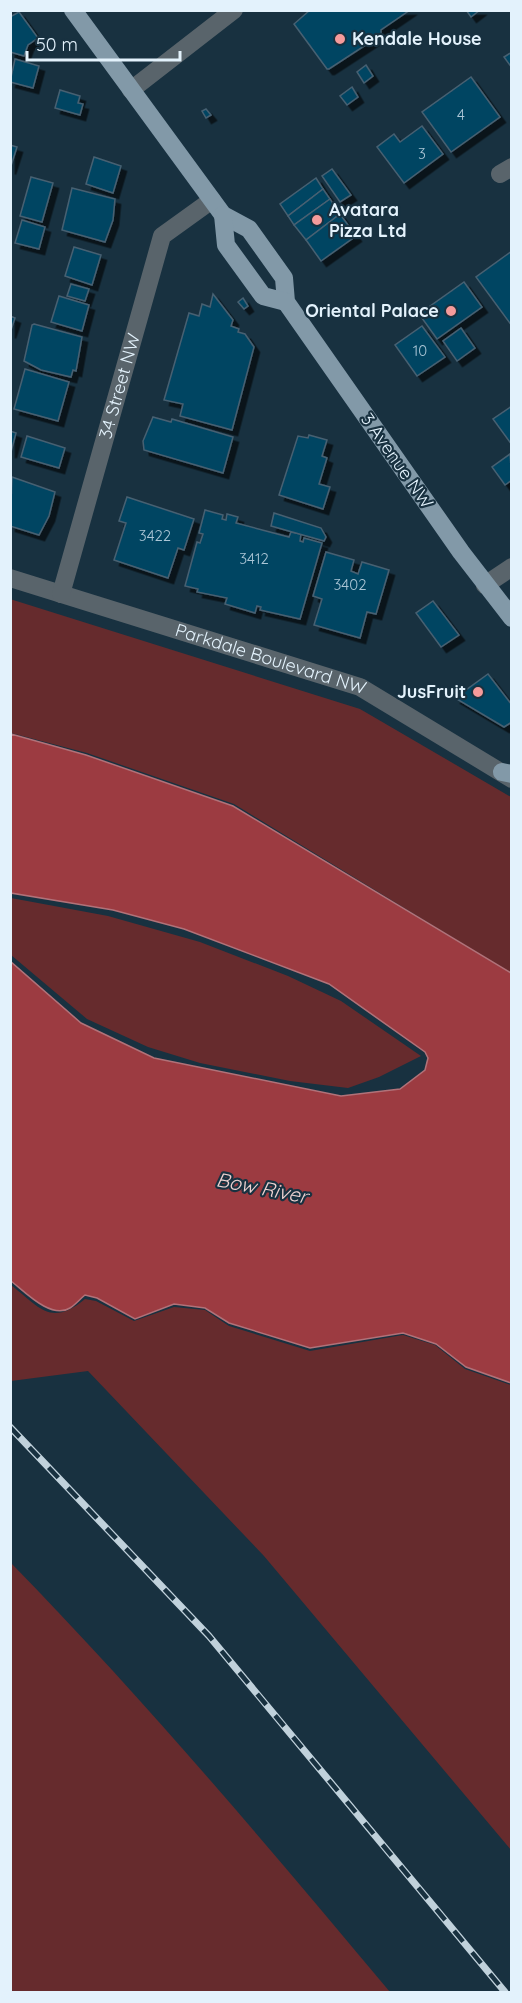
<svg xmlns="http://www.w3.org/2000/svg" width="522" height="2003" font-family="Quicksand,sans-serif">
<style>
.green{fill:#662b2d}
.water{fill:#9c3b41;stroke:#b17279;stroke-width:1.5}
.building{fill:#034462;stroke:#476172;stroke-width:1.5;filter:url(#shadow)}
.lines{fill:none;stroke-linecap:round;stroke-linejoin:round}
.minor{stroke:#59646b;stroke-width:18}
.major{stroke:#8299a8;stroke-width:18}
.rail-casing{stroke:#c0d1db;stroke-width:7}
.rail{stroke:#183140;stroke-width:4.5;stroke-dasharray:14;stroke-linecap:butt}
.poi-dot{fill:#f59b9b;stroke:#183140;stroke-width:2}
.labels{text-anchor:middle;stroke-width:4.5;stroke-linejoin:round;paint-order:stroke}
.number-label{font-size:15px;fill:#abc6d6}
.poi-label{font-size:18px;font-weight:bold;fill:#e3f2fc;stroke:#183140;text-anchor:start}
.street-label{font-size:18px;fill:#e3f2fc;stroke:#183140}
.water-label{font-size:20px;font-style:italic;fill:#efd3d2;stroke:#183140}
</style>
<defs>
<filter id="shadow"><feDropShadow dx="5.5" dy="5.5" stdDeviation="0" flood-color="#0009"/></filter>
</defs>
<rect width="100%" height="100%" fill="#183140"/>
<g class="green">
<polygon points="10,599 360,709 511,797 511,973 234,804 87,753 11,733"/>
<polygon points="11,898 108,916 200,942 288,976 341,1001 421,1056 379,1077 348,1088 290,1081 200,1063 148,1047 87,1019 11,955"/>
<path d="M 11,1285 C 40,1308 51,1327 85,1299 L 96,1301 L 134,1321 L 174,1307 L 205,1310 L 229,1326 L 310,1351 L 403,1335 L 435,1345 L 465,1369 L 511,1385 L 511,1850 L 264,1556 L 88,1371 L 11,1381 Z"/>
<path d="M 10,1562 C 144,1699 267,1845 390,1992 L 11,1992 Z"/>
</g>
<path class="water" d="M 11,734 L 86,755 L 233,806 L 511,973 L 511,1383 L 466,1367 L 436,1344 L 403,1333 L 310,1348 L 229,1323 L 205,1308 L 174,1304 L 135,1319 L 97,1298 L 85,1295 C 80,1299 75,1305 70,1308 C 51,1320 24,1291 11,1281 L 11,962 L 81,1023 L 154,1058 L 341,1096 L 400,1089 L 425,1070 L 428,1058 L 425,1052 L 329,984 L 184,929 L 113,910 L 11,893 Z"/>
<g class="building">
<polygon points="310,10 314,11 410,10 381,30 381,35 329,69 327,69 294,24"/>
<polygon points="466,10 480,10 471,17"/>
<polygon points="19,12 38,38 28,45 24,56 10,52 10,17"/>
<polygon points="512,52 512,68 504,57"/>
<polygon points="15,59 39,66 33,88 10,82"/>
<polygon points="366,65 373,76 364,83 357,72"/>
<polygon points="471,77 500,117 451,152 422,112"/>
<polygon points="352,87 358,97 347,105 340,96"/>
<polygon points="60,90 80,96 78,103 83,104 80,115 55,108"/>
<polygon points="206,109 211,115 206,118 202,111"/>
<polygon points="422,126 443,154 404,183 377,147 394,134 400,142"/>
<polygon points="10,145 17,147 10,169"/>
<polygon points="94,157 121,166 113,193 86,184"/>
<polygon points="332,169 351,195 340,202 322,176"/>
<polygon points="31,177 53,183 42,222 20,216"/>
<polygon points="316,178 323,189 288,216 280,204"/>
<polygon points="72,188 115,199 113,220 105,242 62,230"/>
<polygon points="323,189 330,199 294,225 288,216"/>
<polygon points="330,199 340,214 306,240 294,225"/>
<polygon points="340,214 356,236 321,261 306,240"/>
<polygon points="22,220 45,227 39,249 15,243"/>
<polygon points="74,247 101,255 92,285 65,276"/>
<polygon points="512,251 512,326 476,277"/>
<polygon points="464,282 482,307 437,339 419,314"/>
<polygon points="71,284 89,289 85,301 67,296"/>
<polygon points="213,294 233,320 231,326 239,329 238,332 245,334 254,347 232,430 180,416 183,404 164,400 189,313 199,316 202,304 210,307"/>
<polygon points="59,296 89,305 82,331 51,322"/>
<polygon points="243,298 248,306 244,309 238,302"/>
<polygon points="10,316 15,318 10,333"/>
<polygon points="34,324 82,337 76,371 73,370 71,377 41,370 24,361 32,325"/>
<polygon points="422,326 445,357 417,376 395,345"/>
<polygon points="461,328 475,348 457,361 443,341"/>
<polygon points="25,369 69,382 58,421 14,409"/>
<polygon points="512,406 512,445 493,419"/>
<polygon points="153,417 171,422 172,419 233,437 223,473 144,450 143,441"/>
<polygon points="10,431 16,433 11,452 10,452"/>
<polygon points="309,435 327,440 322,456 327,458 319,484 330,487 323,509 279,495 298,436 308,438"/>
<polygon points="27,436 65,448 59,468 21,457"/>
<polygon points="510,454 512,480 505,485 492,467"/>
<polygon points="12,477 55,492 49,516 39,535 10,526"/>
<polygon points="127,497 194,519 184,550 178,548 168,578 114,560 126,523 119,521"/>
<polygon points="205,510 223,515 222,519 226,520 227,514 238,517 236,523 289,537 291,532 301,534 300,541 303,542 304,538 322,543 300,619 260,610 261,607 257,606 255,613 225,604 227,598 197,592 198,589 185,586 197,542 200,543 203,534 199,533"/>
<polygon points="274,513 321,528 326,537 324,541 271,526"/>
<polygon points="326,552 354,560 351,571 358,574 362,562 389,570 376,614 367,612 360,638 314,625 322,599 313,596"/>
<polygon points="433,601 459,635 441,647 416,613"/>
<polygon points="488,674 512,705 512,722 504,727 455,698"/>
</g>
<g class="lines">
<g class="minor">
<polyline points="131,90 234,10"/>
<polyline points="500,174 512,167"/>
<path id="s1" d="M 10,578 L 360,687 L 512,779"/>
<polyline points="485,585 512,567"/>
<path id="s2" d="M 61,594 L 162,236 L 212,200"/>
</g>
<g class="major">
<polyline points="73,10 223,215 249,229 284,278 286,302 461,552 512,618"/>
<polyline points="223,215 226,245 263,296 286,302"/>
<polyline points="502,772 512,774"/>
</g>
<defs>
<polyline id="rail" points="10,1427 209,1636 505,1992"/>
</defs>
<use href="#rail" class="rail-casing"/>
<use href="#rail" class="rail"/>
</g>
<g class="poi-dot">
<circle cx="340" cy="39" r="6"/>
<circle cx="317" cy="220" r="6"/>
<circle cx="451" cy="311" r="6"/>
<circle cx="478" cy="692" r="6"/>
</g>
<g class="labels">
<g class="number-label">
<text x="461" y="120">4</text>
<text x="422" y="159">3</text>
<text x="420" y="356">10</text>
<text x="155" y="541">3422</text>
<text x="254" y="564">3412</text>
<text x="350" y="590">3402</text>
</g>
<g class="poi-label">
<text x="352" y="45">Kendale House</text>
<text x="329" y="216">Avatara<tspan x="329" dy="21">Pizza Ltd</tspan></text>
<text x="439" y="317" text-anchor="end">Oriental Palace</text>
<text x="466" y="698" text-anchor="end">JusFruit</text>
</g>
<g class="street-label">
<text dy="6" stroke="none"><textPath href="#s2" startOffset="216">34 Street NW</textPath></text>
<text transform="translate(397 461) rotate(55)" y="6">3 Avenue NW</text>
<text dy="6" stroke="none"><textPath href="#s1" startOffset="273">Parkdale Boulevard NW</textPath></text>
</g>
<g class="water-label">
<text transform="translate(262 1188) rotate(11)" y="7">Bow River</text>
</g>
</g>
<rect width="522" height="2003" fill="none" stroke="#e3f2fc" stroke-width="24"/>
<path d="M27 51v9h153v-9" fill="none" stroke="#e3f2fc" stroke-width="3"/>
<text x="36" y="51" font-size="18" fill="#e3f2fc" stroke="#183140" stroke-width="4.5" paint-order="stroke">50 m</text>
</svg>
